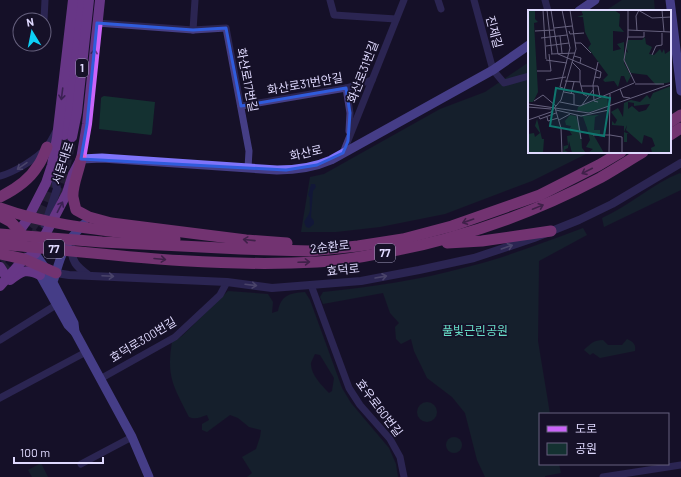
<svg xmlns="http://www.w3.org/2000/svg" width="681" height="477" font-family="Barlow,'Noto Sans KR',sans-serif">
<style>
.green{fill:#143131;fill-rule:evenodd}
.water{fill:#0f2149}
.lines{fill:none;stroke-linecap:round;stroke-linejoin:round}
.primary-tunnel{stroke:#342f48;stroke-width:10;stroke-dasharray:10 5;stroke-linecap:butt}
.minor{stroke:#453e85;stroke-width:7}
.tertiary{stroke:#453e85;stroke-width:8}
.secondary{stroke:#7f74fa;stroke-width:9}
.primary{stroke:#cb64f9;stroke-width:10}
.trunk{stroke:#e25eca;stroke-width:11}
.oneway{stroke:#673686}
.oneway2{stroke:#8a84bb}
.oneway3{stroke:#723471}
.marked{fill:none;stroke:#305cdc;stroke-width:3;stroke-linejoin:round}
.labels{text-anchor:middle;stroke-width:3.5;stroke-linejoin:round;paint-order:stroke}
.shield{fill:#161128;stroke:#a39dbe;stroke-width:1}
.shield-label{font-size:11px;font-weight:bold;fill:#dfd9fe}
.street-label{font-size:12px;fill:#dfd9fe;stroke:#161128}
.park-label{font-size:12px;fill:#67dcc6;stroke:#161128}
.inset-road{fill:none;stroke:#66617e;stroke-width:1}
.view{fill:#0f766e;fill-opacity:0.15;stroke:#0f766e;stroke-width:2}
.inset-edge{fill:none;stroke:#dfd9fe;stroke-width:2}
</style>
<rect width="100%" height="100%" fill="#161128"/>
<g class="green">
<polygon points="622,0 654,0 655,11 605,11"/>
<polygon points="529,62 529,152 590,152 532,181 445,214 380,227 336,232 301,232 310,177 324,174 440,109 485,92"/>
<polygon points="104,96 155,102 152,133 151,135 99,129 101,98 102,97"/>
<path d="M 680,173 L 681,174 L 681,190 L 604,227 L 602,218 C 629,206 652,184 680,173 Z"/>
<path d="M 583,228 L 587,235 L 539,261 L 538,341 L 550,414 L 540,414 L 540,464 L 559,464 L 561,473 L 545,476 L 545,477 L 485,477 L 477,460 L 465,413 L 452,397 L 427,378 L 414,351 L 411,339 L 401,344 L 396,339 L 395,327 L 399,323 L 390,313 L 383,293 L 323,304 L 320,297 L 323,292 C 372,287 420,280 467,267 C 507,257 545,242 583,228 Z"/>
<path d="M 228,291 L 268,294 L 273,302 L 272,313 L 278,311 C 281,295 290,293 305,292 L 310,300 L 342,388 L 351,403 L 389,448 L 396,464 L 398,477 L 247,477 L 252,473 L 242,457 L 256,449 L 260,437 L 261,430 L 249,427 L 238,418 L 230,415 L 207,432 L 202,430 L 202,424 L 209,420 L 207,415 C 201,417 195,420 189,417 C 174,387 166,377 172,342 L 182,336 ZM 315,354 L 320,355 L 334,378 L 332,391 L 329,393 C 322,386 310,374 311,363 C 312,360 314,356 315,354 Z"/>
<path d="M 627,339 C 634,342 636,345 635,351 L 600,358 L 593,353 L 590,355 L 584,350 C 590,344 594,340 603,340 L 608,345 L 622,345 Z"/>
<circle cx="427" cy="412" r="10"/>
<circle cx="454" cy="445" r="8"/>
<polygon points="41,463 48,477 32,477 28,470"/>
</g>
<path class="water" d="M 311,184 L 315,184 L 316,187 L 313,191 L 311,217 L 314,221 L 314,224 L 309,228 L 306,227 L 304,222 C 306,218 310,214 310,209 C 310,205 309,202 310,198 L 308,195 Z"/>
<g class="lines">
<g class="primary-tunnel">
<polyline points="56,197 67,159 72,137"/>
<path d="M 0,260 C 9,251 19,243 27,233 C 49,207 57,168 64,135"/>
<polyline points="0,271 33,238 47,215"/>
</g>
<g class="minor">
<polyline points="330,0 334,15 396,19"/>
<polyline points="438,0 441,9"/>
<polyline points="474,0 493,70 504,83 529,76"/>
<polyline points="545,0 548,11"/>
<polyline points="44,20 45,0"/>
<polyline points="97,23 193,30 226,28 249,151 248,168"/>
<polyline points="193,30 195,0"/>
<polyline points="346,88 350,113 349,131"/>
<polyline points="241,106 346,88 372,80"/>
<polyline points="343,153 404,0"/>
<path d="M 0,176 C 13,173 38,158 46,148 C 50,143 53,137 56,131"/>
<polyline points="311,285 349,388 360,405 390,439 400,457 404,477"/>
<polyline points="0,340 56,305"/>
<polyline points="100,379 175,337 220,295 227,282"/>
<polyline points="0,398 86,352"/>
<polyline points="81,464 132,437"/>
<polyline points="603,477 681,465"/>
</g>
<g class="tertiary">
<polyline points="45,225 57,189 52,165"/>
<path d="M 71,247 C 72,262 76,266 88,275"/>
<polyline points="52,270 56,273 69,275 227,282 272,288 361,281 419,270 474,258 534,238 579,220 612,204 681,163"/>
</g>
<g class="secondary">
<polyline points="670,0 681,91"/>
<polyline points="579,11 595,0"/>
<path d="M 81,159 L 102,158 L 277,170 C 296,170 313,168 331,160 L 493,70 L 529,45"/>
<polyline points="31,248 46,269 74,323 75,332 132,437 149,477"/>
<polyline points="38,268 40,275 68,325 75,332"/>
<path d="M 54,279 C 61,254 65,242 84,224"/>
</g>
<g class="primary">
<polyline points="64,135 72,86 81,0"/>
<polyline points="72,137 77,112 89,0"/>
<polyline points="15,237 27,220 46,183 52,165 57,138 73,0"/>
<polyline points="0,267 7,278"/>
<path d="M 10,280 C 22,271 26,268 40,275"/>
<polyline points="0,286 24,259 35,254 67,193 73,174 81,159 87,124 100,0"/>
</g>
<g class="trunk">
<polyline points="670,122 681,115"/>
<polyline points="670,135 681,128"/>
<path d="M 81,159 C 79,171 72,186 73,197 C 74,202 75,206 76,210 L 89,217 L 111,223 L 246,240 L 287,243"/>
<path d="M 0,197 C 14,190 29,180 37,167 C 42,161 44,154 47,147"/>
<path d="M 0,208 C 55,228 118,231 175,239"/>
<polyline points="0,216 11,222 20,232"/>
<polyline points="0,234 102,242 241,249 310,251 358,246 403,239 452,226 540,195 599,165 621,152"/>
<polyline points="447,243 482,241 551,231"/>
<path d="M 0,244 C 105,254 211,268 317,262 C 336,261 357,258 376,254 C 454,241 530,215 600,178 C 614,170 628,161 643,152"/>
<polyline points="0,254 24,259 56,273"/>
</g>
</g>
<defs><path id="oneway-shaft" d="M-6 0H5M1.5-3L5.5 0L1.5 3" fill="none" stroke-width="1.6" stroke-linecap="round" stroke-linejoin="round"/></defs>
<g class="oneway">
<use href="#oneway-shaft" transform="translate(94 55) rotate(-85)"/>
<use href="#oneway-shaft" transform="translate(62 94) rotate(97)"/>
<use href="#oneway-shaft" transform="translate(60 207) rotate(-63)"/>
</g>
<g class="oneway2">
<use href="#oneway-shaft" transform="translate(22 166) rotate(145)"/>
<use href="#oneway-shaft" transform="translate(507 247) rotate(-19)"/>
<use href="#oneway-shaft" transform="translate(108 276) rotate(3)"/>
<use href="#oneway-shaft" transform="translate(381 277) rotate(-10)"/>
<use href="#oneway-shaft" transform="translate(251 285) rotate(7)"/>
</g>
<g class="oneway3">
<use href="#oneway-shaft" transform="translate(587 171) rotate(153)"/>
<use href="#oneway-shaft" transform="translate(538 207) rotate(-22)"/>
<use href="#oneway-shaft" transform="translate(468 221) rotate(161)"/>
<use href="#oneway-shaft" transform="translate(249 240) rotate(-174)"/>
<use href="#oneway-shaft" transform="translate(160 259) rotate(5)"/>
<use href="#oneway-shaft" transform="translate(304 262) rotate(-2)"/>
</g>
<path d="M0 0H681V477H0ZM 97,23 L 193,30 L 226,28 L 241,106 L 346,88 L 350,113 L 348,141 L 343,153 L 317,165 L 286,170 L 81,159 L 87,124 Z" fill="#161128" fill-opacity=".55" fill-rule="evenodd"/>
<path class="marked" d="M 97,23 L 193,30 L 226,28 L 241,106 L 346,88 L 350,113 L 348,141 L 343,153 L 317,165 L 286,170 L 81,159 L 87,124 Z"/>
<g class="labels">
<g class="shield">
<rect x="76" y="59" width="12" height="18" rx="3"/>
<rect x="44" y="240" width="20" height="18" rx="3"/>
<rect x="375" y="244" width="20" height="18" rx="3"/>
</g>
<g class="shield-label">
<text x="82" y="72">1</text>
<text x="54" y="253">77</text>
<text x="385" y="257">77</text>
</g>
<g class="street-label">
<text transform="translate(494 32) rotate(75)" y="4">진제길</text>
<text transform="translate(363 72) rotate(-69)" y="4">화산로31번길</text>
<text transform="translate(247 80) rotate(79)" y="4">화산로17번길</text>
<text transform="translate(305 84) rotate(-10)" y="4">화산로31번안길</text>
<text transform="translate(306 153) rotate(-13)" y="4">화산로</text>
<text transform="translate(63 163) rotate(-72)" y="4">서문대로</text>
<text transform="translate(330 247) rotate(-6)" y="4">2순환로</text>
<text transform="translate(343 270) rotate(-6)" y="4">효덕로</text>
<text transform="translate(143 340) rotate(-31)" y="4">효덕로300번길</text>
<text transform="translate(379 408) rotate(53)" y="4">효우로60번길</text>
</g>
<g class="park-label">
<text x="475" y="335">풀빛근린공원</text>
</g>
</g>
<g transform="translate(528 10)">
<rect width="143" height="143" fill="#161128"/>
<path d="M 0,0 L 7,0 L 7,9 L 10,12 L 6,13 L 10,82 L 5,92 L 0,92 ZM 53,0 L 86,0 L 92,4 L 91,16 L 96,22 L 85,21 L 85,41 L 93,39 L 89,34 L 96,32 L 96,53 L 103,66 L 99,73 L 96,66 L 93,66 L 90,77 L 86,71 L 77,72 L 75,70 L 80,65 L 60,38 L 63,34 L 57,22 L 55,7 L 49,7 L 55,5 ZM 117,27 L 118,34 L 124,37 L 121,44 L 126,45 L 132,39 L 134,43 L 136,39 L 137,44 L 143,40 L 143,72 L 128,75 L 119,65 L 103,63 L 97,53 L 97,40 L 100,43 L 98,37 L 100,30 L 114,30 ZM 143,76 L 143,143 L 124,143 L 123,138 L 127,136 L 124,128 L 116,125 L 114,134 L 98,120 L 99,115 L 96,122 L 101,124 L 99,124 L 99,132 L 96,132 L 96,116 L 84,115 L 84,111 L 87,114 L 89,110 L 83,102 L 90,98 L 95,107 L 96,93 L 103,90 L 112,92 L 119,85 L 122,89 L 125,83 ZM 100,92 L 106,93 L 106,96 L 122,94 L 118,100 L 111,102 L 104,96 L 100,99 ZM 79,86 L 80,96 L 61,102 L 49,101 L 50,97 ZM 42,105 L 48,106 L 53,121 L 54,138 L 58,143 L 44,143 L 41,131 L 40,138 L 36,140 L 42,143 L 35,143 L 36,133 L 36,136 L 40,135 L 39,126 L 44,125 L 41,120 L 43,116 L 38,115 L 37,111 ZM 71,105 L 67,107 L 66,120 L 72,120 L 72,124 L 65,124 L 76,143 L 60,143 L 65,139 L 58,137 L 62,130 L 59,118 L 55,107 L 50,106 ZM 9,109 L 14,129 L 16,129 L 15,143 L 0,143 L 0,124 L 6,123 L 7,127 L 12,123 L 7,116 Z" fill="#143131" fill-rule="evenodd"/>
<path class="inset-road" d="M 15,0 L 18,49M 19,0 L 24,44M 23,0 L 30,44 L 73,62 L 72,68 L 67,67M 34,0 L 42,38 L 32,77 L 35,78M 100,0 L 100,26 L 96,50 L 107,73M 110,0 L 124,8 L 143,7M 134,0 L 136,22M 26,18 L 44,16M 100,20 L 143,22M 7,21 L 26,20M 41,21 L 42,24 L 56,23M 109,21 L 108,6 L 111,0M 32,26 L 34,43M 100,27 L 116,27 L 116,22M 13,28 L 39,25M 47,33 L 53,33 L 63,43M 18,36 L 41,33M 23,44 L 47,43M 124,45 L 128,36 L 134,35 L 134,23M 46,46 L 53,48 L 52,53M 18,50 L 39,53M 44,52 L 52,60 L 52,72M 9,61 L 23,61 L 21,44M 18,70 L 38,67M 37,71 L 52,72 L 55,84 L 59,86M 107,74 L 136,74M 53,76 L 70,76 L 72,88M 92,79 L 95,87 L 102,88M 36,82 L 46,84 L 46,95M 43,84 L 46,72M 6,91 L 15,85 L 28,96M 32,92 L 52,96 L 106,73M 70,92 L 66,91 L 65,75 L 70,52M 0,94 L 61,103 L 143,74M 54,95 L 65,80M 0,97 L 23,99M 27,98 L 33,118 L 34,143M 28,100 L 53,106 L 81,100M 49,105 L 53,129M 11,107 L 12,109 L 28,103M 19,107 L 20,111 L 30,108M 0,110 L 23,102 L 33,90 L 48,39 L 42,0M 31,110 L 42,104M 65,125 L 82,125M 82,125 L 94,127 L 94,143M 81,143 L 82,84"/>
<path class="view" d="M 28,78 L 82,88 L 76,126 L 22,116 Z"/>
<rect width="143" height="143" class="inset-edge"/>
</g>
<rect x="539" y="413" width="130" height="52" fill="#161128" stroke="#66617e"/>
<rect x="547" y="426" width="20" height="6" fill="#cb64f9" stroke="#66617e"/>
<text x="575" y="433" font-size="12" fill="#dfd9fe">도로</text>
<rect x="547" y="443" width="20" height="12" fill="#143131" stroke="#66617e"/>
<text x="575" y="453" font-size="12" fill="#dfd9fe">공원</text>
<g transform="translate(32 32) rotate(350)"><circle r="19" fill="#161128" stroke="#66617e"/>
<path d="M0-3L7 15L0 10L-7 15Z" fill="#0dd0f6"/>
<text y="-6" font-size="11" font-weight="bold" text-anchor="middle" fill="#dfd9fe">N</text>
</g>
<path d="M14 457v6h89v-6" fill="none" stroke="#dfd9fe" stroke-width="2"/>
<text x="20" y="457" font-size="12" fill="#dfd9fe" stroke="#161128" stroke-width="3" paint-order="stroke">100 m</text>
</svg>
